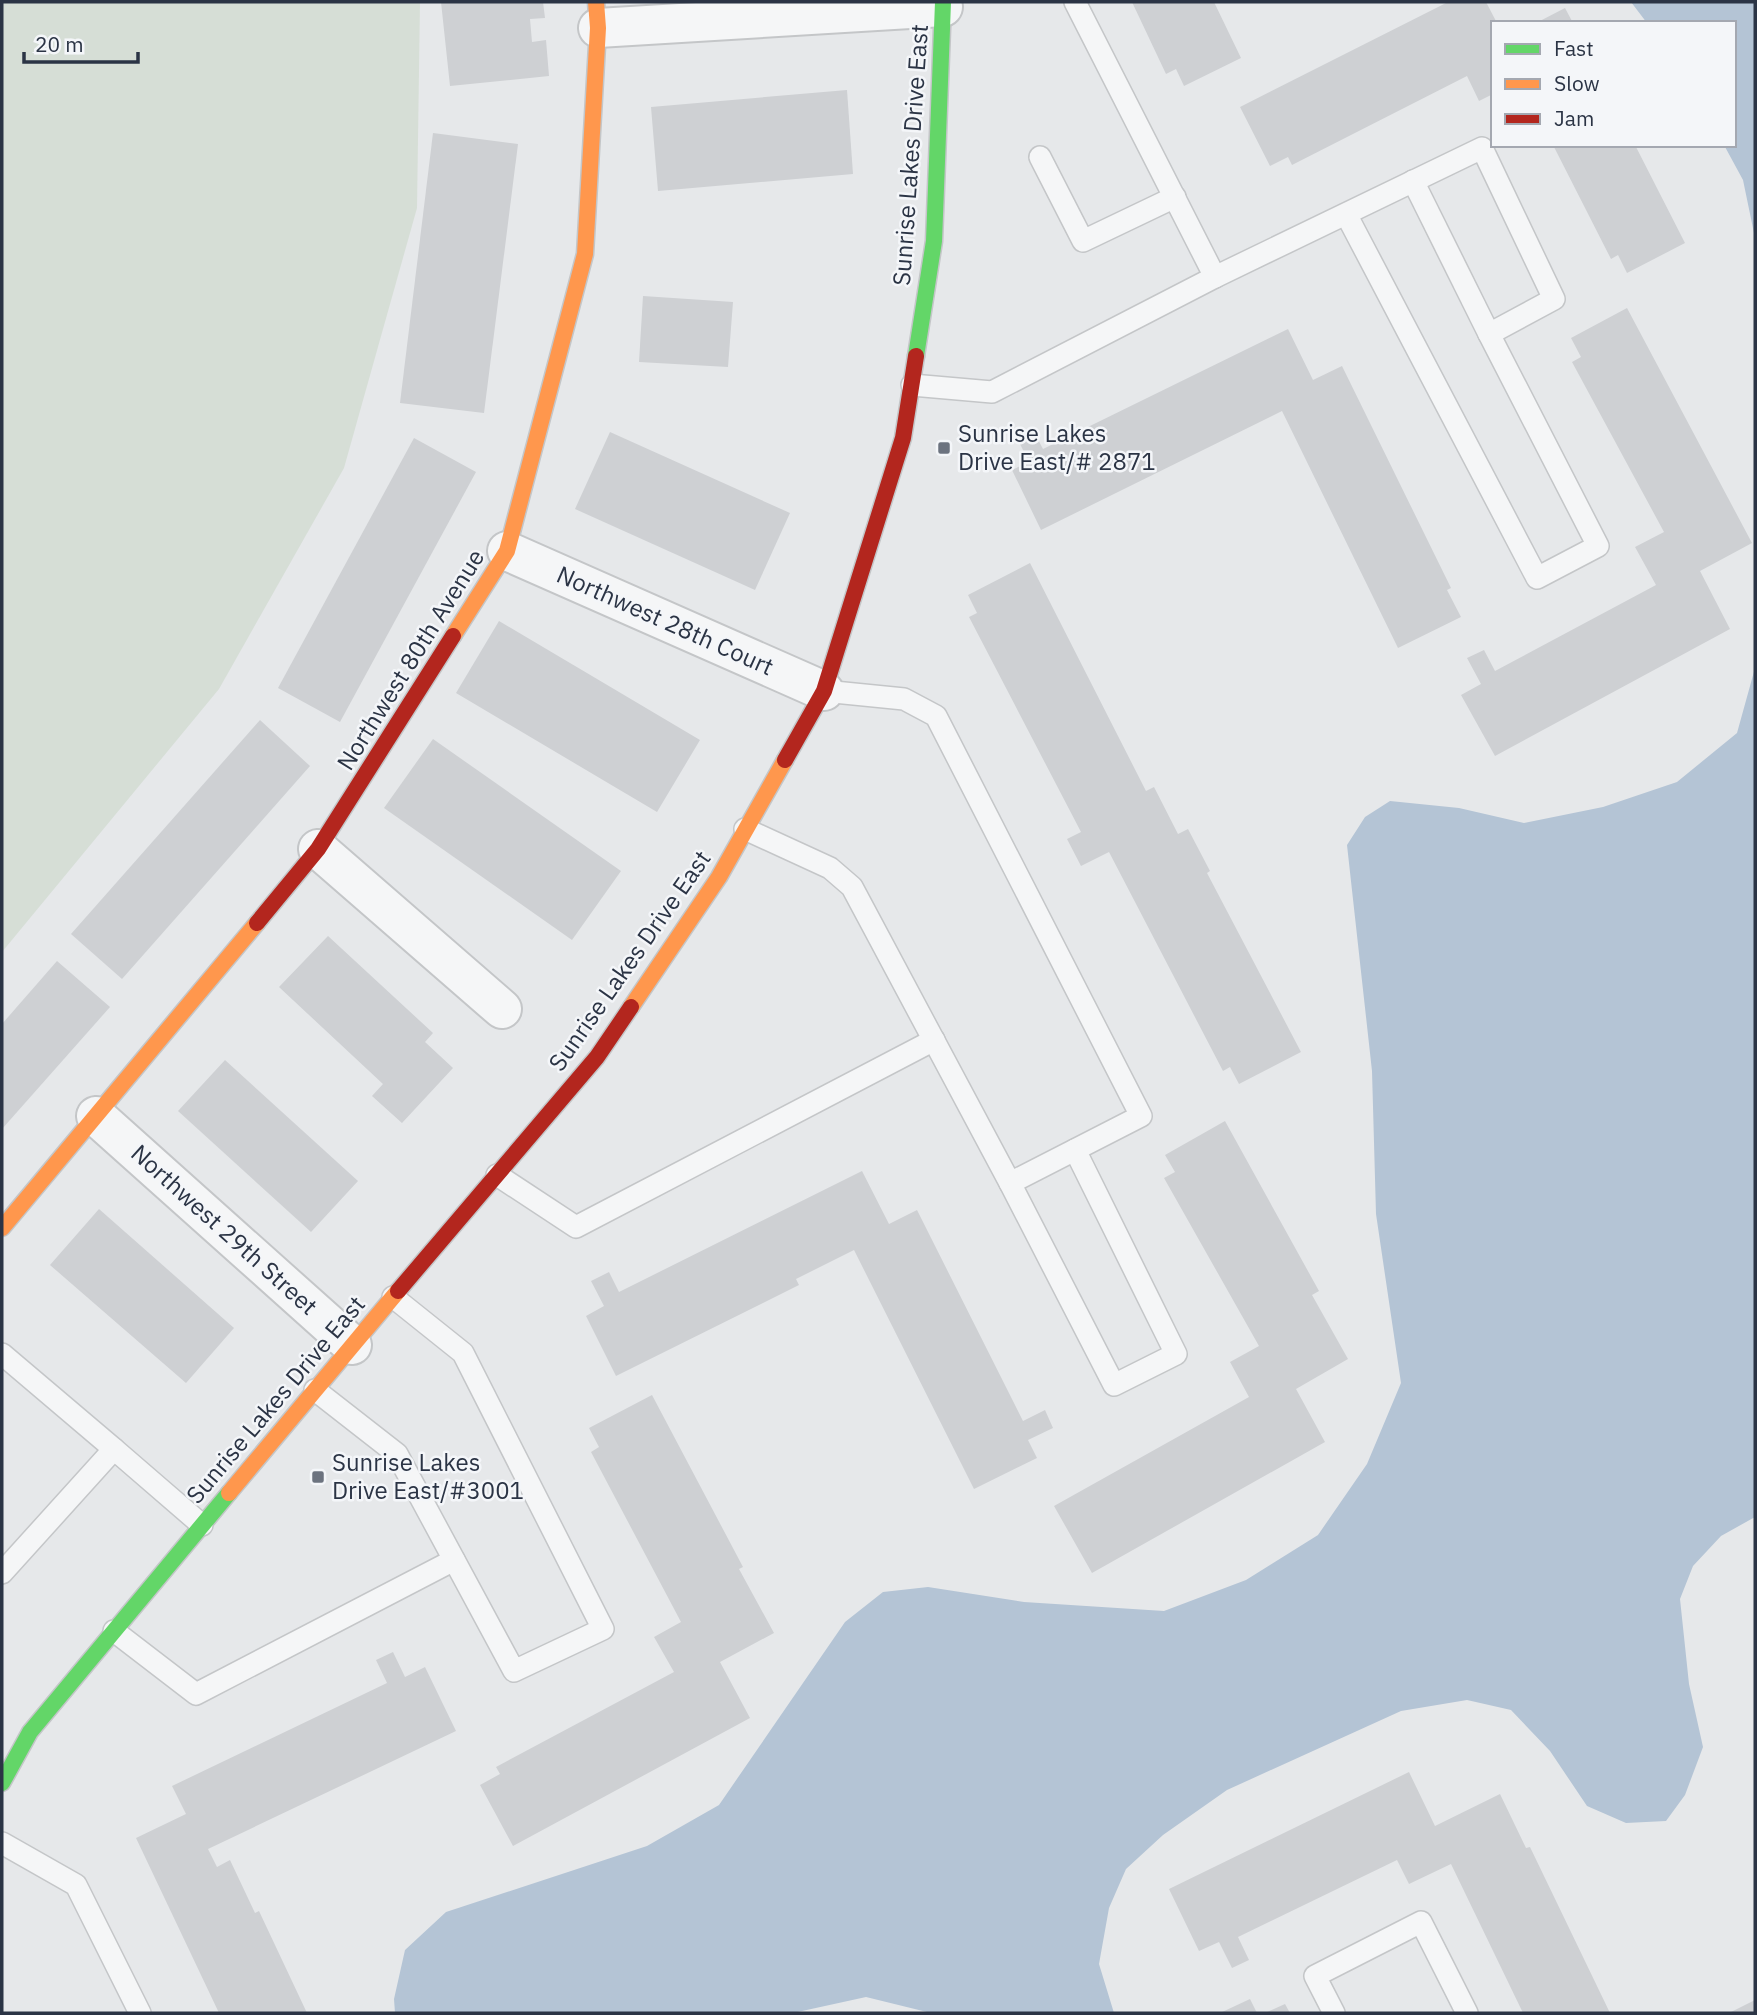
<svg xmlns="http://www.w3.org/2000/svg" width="1757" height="2015" font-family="'IBM Plex Sans',sans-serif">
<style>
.green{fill:#d6ded6}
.water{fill:#b4c4d5}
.building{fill:#ced0d3}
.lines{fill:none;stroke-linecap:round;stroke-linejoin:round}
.lane-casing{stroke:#c4c6c8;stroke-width:24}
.street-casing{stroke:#c4c6c8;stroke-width:42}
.fast-casing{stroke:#c4c6c8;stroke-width:19}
.slow-casing{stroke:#c4c6c8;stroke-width:19}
.jam-casing{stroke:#c4c6c8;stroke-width:19}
.lane{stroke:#f5f6f7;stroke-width:21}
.street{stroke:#f5f6f7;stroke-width:38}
.fast{stroke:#63d668;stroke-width:16}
.slow{stroke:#ff974d;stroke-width:16}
.jam{stroke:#b3261e;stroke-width:16}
.poi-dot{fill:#6c737f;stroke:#f4f6f9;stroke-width:2.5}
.labels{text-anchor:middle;stroke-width:5;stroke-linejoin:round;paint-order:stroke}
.street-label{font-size:24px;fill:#2b3445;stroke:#f4f6f9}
.poi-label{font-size:24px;fill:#2b3445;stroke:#f4f6f9;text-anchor:start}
</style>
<rect width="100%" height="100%" fill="#e6e8ea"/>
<polygon class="green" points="2,2 420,2 417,208 344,468 219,689 2,952"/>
<g class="water">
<polygon points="1631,2 1755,2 1755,238 1743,180 1724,145 1734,145 1734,23 1647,23"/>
<polygon points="1755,668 1755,1517 1721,1536 1693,1566 1680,1599 1689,1684 1703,1747 1685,1795 1666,1821 1626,1823 1587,1806 1550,1751 1511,1710 1467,1700 1401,1711 1227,1790 1163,1835 1126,1869 1109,1908 1099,1964 1114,2013 931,2013 866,1997 793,2013 395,2013 394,1999 405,1950 446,1912 647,1846 719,1805 845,1622 883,1592 928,1587 1024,1602 1164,1611 1246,1580 1318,1535 1367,1464 1401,1383 1376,1214 1372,1071 1347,845 1365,817 1390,801 1459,808 1524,823 1603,807 1677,782 1737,733"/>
</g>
<g class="building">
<polygon points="441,2 543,2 545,18 530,19 532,42 546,40 549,76 450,86"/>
<polygon points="1132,2 1214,2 1241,58 1184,86 1176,69 1166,74"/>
<polygon points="1448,2 1486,2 1497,23 1493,23 1493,94 1479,101 1467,76 1292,165 1288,157 1270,166 1240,107"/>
<polygon points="1565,8 1573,23 1536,23"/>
<polygon points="847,90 853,174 658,191 651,107"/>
<polygon points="433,133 518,144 484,413 400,403"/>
<polygon points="1553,145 1635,145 1685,243 1627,273 1618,255 1611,259"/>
<polygon points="643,296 733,302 728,367 639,362"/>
<polygon points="1627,308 1752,543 1700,571 1730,629 1495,756 1461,695 1481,684 1467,658 1484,650 1495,671 1656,585 1635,547 1664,532 1572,362 1581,357 1571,338"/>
<polygon points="1288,329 1313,380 1342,366 1451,588 1447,590 1461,617 1398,648 1282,411 1041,530 1012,470 1029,462 1017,438 1033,430 1043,449"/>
<polygon points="610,432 790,513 755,590 575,509"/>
<polygon points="414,438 476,472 340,722 278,688"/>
<polygon points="1030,563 1146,791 1154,787 1178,834 1188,829 1210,871 1207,873 1301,1052 1239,1084 1230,1067 1223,1071 1109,852 1081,866 1067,839 1081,832 969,617 977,613 968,595"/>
<polygon points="499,621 700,740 657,812 456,693"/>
<polygon points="260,720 310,766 122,979 71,934"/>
<polygon points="433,739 621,871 572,940 384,808"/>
<polygon points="328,936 433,1033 425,1042 453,1068 402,1123 372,1096 383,1084 279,987"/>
<polygon points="57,961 110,1007 2,1129 2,1024"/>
<polygon points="225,1060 358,1181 311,1232 178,1111"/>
<polygon points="1225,1121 1319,1291 1312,1295 1348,1359 1296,1389 1325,1442 1092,1573 1054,1506 1249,1397 1230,1362 1259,1346 1164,1178 1175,1172 1165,1155"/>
<polygon points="862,1171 889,1224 917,1210 1023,1421 1045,1410 1053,1428 1028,1440 1037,1458 974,1489 854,1250 796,1279 799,1285 616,1376 586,1316 604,1306 591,1281 609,1272 619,1292"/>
<polygon points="99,1209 234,1328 186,1383 50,1265"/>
<polygon points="652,1395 743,1567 739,1569 774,1633 720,1662 750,1718 513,1846 480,1785 500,1774 496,1767 674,1672 654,1637 681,1622 591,1452 599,1447 589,1428"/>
<polygon points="393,1652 405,1677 425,1667 456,1731 208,1849 217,1867 230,1860 255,1913 259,1911 307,2013 219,2013 136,1838 186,1814 172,1786 387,1683 376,1660"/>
<polygon points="1409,1772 1435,1826 1500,1794 1526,1848 1530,1847 1610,2013 1523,2013 1451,1864 1409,1884 1397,1860 1238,1937 1249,1960 1232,1968 1219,1942 1199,1951 1169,1889"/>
<polygon points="1250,1999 1257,2013 1220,2013"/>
<polygon points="1755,2000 1755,2013 1729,2013"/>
<polygon points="1285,2004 1290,2013 1265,2013"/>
</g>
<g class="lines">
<defs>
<g id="lane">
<polyline points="1040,157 1083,241 1175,197"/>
<polyline points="1413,181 1489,334"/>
<polyline points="1215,277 1482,148 1554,299 1489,334 1598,546 1537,578 1346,214"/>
<polyline points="912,385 992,392 1215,277 1075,2"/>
<polyline points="745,829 830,868 852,887 1010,1183 1141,1116 936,716 904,699 824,691"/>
<polyline points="497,1175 576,1227 934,1040"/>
<polyline points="1010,1183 1114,1385 1176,1354 1075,1150"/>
<polyline points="2,1354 114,1449"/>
<polyline points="315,1390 397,1454 514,1671 603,1629 463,1353 393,1297"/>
<polyline points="2,1573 114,1449 202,1525"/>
<polyline points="114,1631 196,1694 454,1560"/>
<polyline points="2,1843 76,1885 140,2013"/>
<polyline points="1334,2013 1315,1976 1421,1922 1467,2013"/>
</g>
<g id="street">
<polyline points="598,28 943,7"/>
<polyline points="507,551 824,691"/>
<polyline points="318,849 502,1009"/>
<polyline points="96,1116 352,1345"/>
</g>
<g id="fast">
<polyline points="916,356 934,241 943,2"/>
<polyline points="2,1783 30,1732 229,1493"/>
</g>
<g id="slow">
<polyline points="453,636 507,551 585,254 598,28 596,2"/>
<polyline points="631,1007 719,877 785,760"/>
<polyline points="2,1228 257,923"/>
<polyline points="229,1493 398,1291"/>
</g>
<g id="jam">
<polyline points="785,760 824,691 903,438 916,356"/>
<polyline points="257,923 318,849 453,636"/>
<polyline points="398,1291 597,1057 631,1007"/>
</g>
</defs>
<use href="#lane" class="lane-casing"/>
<use href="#street" class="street-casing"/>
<use href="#fast" class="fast-casing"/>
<use href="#slow" class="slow-casing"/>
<use href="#jam" class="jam-casing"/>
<use href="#lane" class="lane"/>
<use href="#street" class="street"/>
<use href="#fast" class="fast"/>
<use href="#slow" class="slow"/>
<use href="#jam" class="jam"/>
</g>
<g class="poi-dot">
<rect x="937" y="441" width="14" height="14" rx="3.5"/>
<rect x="311" y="1470" width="14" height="14" rx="3.5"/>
</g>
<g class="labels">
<g class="street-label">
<text transform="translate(911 155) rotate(-86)" y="8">Sunrise Lakes Drive East</text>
<text transform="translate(665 621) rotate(24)" y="8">Northwest 28th Court</text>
<text transform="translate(411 660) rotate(-58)" y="8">Northwest 80th Avenue</text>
<text transform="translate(630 961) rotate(-55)" y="8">Sunrise Lakes Drive East</text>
<text transform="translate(224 1230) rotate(42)" y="8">Northwest 29th Street</text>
<text transform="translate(276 1400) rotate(-50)" y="8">Sunrise Lakes Drive East</text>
</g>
<g class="poi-label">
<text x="958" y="442">Sunrise Lakes<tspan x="958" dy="28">Drive East/# 2871</tspan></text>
<text x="332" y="1471">Sunrise Lakes<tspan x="332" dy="28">Drive East/#3001</tspan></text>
</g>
</g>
<rect width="1757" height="2015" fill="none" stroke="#2b3445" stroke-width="7"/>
<rect x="1491" y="21" width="245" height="126" fill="#f4f6f9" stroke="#a4a8b1" stroke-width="2"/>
<rect x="1505" y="44" width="35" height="10" fill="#63d668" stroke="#a4a8b1" stroke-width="2"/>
<text x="1554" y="56" font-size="21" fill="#2b3445">Fast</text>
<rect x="1505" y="79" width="35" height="10" fill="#ff974d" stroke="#a4a8b1" stroke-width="2"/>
<text x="1554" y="91" font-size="21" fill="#2b3445">Slow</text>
<rect x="1505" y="114" width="35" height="10" fill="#b3261e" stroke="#a4a8b1" stroke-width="2"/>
<text x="1554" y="126" font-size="21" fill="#2b3445">Jam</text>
<path d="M24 52v10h114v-10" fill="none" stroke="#2b3445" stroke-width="3.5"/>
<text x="35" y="52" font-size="21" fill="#2b3445" stroke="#f4f6f9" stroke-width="5" paint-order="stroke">20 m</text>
</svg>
